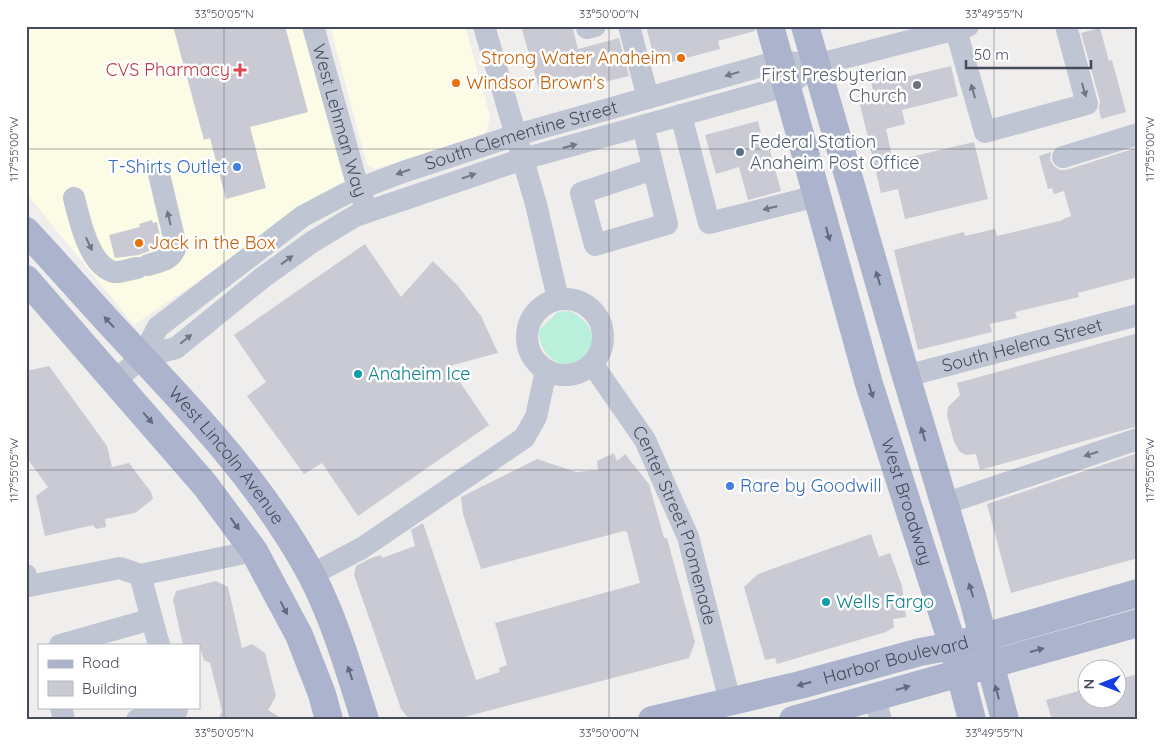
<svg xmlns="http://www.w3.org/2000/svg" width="1164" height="746" font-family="Quicksand,sans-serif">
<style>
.commercial{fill:#fcfbe5}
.green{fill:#b9efdb}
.building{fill:#c9cad3}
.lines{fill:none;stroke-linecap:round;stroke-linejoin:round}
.minor{stroke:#c0c5d3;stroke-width:22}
.major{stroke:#acb4cd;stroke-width:28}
.oneway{fill:#707685}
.oneway2{fill:#646a7d}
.ticks{fill:none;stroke:#454b5b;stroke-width:1;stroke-opacity:0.45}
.food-dot{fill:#e8710a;stroke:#fff;stroke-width:2}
.health-dot{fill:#e0444e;stroke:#fff;stroke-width:2}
.worship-dot{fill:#6b7280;stroke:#fff;stroke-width:2}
.service-dot{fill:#5c6f8a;stroke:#fff;stroke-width:2}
.shop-dot{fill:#3f7fe0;stroke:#fff;stroke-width:2}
.culture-dot{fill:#0f9aa8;stroke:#fff;stroke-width:2}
.labels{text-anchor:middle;stroke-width:5;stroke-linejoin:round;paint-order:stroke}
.food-label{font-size:18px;fill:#c56008;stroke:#fff;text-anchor:start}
.health-label{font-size:18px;fill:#be3a42;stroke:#fff;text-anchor:end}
.worship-label{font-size:18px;fill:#5b616d;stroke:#fff;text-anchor:end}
.street-label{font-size:18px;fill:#454b5b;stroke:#fff}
.service-label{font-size:18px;fill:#4e5e75;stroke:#fff;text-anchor:start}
.shop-label{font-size:18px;fill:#366cbe;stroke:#fff;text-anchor:end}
.culture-label{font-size:18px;fill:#0d838f;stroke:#fff;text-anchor:start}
.neatline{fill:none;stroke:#454b5b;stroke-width:2}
.ticks-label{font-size:12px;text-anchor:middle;fill:#454b5b}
</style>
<rect width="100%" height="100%" fill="#f0eded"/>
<g class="commercial">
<polygon points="26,26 305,26 347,179 134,325 26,193"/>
<polygon points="330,26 465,26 490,117 487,130 480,138 375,169 367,165"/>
</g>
<path class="green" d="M 569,311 C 585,318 592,328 594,345 L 582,360 L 569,366 C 549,361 541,351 538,331 L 558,312 Z"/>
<g class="building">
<polygon points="173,26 285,26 308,112 250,127 266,188 226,199 210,138 204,140"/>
<polygon points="521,26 572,26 578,49 619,38 629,76 587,86 584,75 539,89"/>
<polygon points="646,26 755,26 755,31 718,41 720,49 656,66"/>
<polygon points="1100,28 1109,61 1112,60 1126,112 1101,119 1099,109 1100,101 1081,33"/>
<polygon points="951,66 958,96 902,110 905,124 886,129 893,161 974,142 988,199 905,219 898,189 881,193 858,96 873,92 871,81 892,76 893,80"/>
<polygon points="758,121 762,137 766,136 781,191 748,200 739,167 716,174 705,135"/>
<polygon points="1136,148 1138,277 1078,293 1079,297 1015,312 1017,318 990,324 992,332 918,350 894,250 964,232 965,236 995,229 997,236 1063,220 1063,219 1071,216 1064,191 1054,194 1052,188 1048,189 1039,156 1051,152 1050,160 1054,166 1060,170 1066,170"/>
<polygon points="152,220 153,223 157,222 162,246 139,255 115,258 109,235 140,227 139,224"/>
<polygon points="365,244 401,297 433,261 458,286 481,316 498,353 449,366 489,425 358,516 322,463 304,474 247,396 266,382 234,335"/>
<polygon points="1138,333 1138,426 980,470 976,454 966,455 960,452 954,442 947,415 948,407 960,395 957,383"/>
<polygon points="49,366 107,446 112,467 129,463 151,492 153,499 135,513 105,519 106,527 96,529 93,525 45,536 36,496 48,487 26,457 26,371"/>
<polygon points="614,453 617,461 625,454 649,484 664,538 667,538 695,642 689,658 453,720 408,718 401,709 354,575 356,566 371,558 381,555 382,558 415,546 411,530 423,523 476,680 500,672 499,668 507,665 495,623 640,583 627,532 624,531 481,569 463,514 461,497 537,459 576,472 598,470 597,461"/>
<polygon points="1138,453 1138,558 1011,593 987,504"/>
<polygon points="871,534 879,557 890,553 902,586 906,617 893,619 894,627 886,632 777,664 775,658 765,660 744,587 758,574"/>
<polygon points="216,581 228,587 242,648 252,644 265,653 276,696 268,710 284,720 218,720 222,711 210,663 204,660 199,645 183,645 173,600 176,591"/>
<polygon points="1138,674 1138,720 1052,720 1046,700 1086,689 1086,698 1116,698 1116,680"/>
</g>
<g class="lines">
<g class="minor">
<path id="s1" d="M 313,26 L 358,188 L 364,202"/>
<polyline points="484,26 536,204 558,299"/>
<polyline points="629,26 648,98"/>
<polyline points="587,28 595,26"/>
<polyline points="956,30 985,132 1087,104 1066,26"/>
<polyline points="681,115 709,223 817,196"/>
<polyline points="643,126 667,224 595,245 581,193 653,169"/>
<polyline points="1063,157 1138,134"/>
<path d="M 74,198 C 79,218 89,266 114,272 C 120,273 130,269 137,268"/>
<path d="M 148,265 C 161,261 172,260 176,246 L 159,174"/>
<circle cx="565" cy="337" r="38"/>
<polyline points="142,357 176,348 262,278 312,242 355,216 523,159 786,86 816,65 968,26"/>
<path id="s2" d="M 593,365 L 645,440 L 688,537 L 730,701"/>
<path id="s3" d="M 906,376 L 1138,315"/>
<path id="s4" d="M 115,381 L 142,357 L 158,327 L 303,216 L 345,194 L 403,172 L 516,135 L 779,61 L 796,63"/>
<polyline points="944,504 1138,439"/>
<polyline points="26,575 29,586 120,568 140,575 254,551"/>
<polyline points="140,575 159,645"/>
<polyline points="311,575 362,548 524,438 536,417 546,371"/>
<polyline points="60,645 152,619"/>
<polyline points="874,696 881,720"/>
<polyline points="61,707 64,720"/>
<polyline points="137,720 177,710 176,707"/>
</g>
<g class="major">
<path id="s5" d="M 770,26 L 869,384 L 953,646 L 972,720"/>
<polyline points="805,26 906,376 973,599 1005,720"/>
<path id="s6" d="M 26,231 C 57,264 87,299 118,332 C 189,407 262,483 311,574 C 335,620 349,670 365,720"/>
<polyline points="26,279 205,485 254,551 299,635 322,694 329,720"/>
<path id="s7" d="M 652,720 L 800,685 L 920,652 L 953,646 L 1138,593"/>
<polyline points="793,720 1138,623"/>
</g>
</g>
<defs><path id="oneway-solid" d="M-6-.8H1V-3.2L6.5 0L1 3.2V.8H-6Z" transform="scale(1.25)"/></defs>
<g class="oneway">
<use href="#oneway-solid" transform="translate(732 74) rotate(164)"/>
<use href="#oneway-solid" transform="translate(1084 90) rotate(74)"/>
<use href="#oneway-solid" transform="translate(973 91) rotate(-106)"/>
<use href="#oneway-solid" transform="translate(570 146) rotate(-15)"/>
<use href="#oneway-solid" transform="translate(403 172) rotate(161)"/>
<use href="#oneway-solid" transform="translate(469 176) rotate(-19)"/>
<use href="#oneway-solid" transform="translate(770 208) rotate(166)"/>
<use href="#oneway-solid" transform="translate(169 218) rotate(-103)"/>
<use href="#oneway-solid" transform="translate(89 244) rotate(65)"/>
<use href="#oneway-solid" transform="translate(287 260) rotate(-36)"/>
<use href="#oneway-solid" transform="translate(186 339) rotate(-39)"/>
<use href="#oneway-solid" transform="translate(1091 454) rotate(162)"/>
</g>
<g class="oneway2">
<use href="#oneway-solid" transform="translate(828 234) rotate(74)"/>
<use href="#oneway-solid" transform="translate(878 278) rotate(-106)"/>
<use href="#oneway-solid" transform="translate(109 322) rotate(-133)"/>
<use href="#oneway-solid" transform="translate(871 391) rotate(73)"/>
<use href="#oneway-solid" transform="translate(148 418) rotate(49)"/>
<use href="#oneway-solid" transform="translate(923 434) rotate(-107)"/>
<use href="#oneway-solid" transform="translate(235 524) rotate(54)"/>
<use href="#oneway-solid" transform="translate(971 590) rotate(-107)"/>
<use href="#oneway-solid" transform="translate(284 608) rotate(62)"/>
<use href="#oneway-solid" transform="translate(1037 650) rotate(-15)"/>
<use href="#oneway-solid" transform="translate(350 673) rotate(-108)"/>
<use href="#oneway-solid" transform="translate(804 684) rotate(165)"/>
<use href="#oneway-solid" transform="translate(903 688) rotate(-16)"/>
<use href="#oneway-solid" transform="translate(997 692) rotate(-105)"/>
</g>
<path class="ticks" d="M 224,26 L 224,720M 609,26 L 609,720M 994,26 L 994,720M 26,149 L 1138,149M 26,470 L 1138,470"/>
<g class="food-dot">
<circle cx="681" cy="58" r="5"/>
<circle cx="456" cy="83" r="5"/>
<circle cx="139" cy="243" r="5"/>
</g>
<path class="health-dot" d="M237.5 62.5h5v5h5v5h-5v5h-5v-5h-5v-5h5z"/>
<circle class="worship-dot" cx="917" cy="85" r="5"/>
<circle class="service-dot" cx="740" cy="152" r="5"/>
<g class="shop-dot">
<circle cx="237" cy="167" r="5"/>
<circle cx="730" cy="486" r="5"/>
</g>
<g class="culture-dot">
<circle cx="358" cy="374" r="5"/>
<circle cx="826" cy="602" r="5"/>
</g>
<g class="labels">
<g class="food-label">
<text x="671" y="64" text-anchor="end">Strong Water Anaheim</text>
<text x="466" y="89">Windsor Brown's</text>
<text x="149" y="249">Jack in the Box</text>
</g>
<g class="health-label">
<text x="230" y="76">CVS Pharmacy</text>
</g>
<g class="worship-label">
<text x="907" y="81">First Presbyterian<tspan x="907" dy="21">Church</tspan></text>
</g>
<g class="street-label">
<text dy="6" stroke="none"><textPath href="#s1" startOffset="98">West Lehman Way</textPath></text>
<text dy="6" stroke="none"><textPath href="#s4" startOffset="486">South Clementine Street</textPath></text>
<text dy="6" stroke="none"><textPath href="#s3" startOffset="120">South Helena Street</textPath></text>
<text dy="6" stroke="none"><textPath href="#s6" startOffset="301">West Lincoln Avenue</textPath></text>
<text dy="6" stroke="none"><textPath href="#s5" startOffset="495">West Broadway</textPath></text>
<text dy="6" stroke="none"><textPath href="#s2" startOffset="182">Center Street Promenade</textPath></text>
<text dy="6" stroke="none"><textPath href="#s7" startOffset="251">Harbor Boulevard</textPath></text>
</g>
<g class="service-label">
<text x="750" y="148">Federal Station<tspan x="750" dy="21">Anaheim Post Office</tspan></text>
</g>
<g class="shop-label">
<text x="227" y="173">T-Shirts Outlet</text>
<text x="740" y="492" text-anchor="start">Rare by Goodwill</text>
</g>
<g class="culture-label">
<text x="368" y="380">Anaheim Ice</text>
<text x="836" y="608">Wells Fargo</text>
</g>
</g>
<rect width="1164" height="746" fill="none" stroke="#ffffff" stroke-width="55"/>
<rect x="38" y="644" width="162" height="65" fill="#ffffff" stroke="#b5b7bd"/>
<rect x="48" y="660" width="25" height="8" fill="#acb4cd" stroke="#b5b7bd"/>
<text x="82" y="668" font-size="15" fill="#454b5b">Road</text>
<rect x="48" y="681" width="25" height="15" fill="#c9cad3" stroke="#b5b7bd"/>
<text x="82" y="694" font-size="15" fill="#454b5b">Building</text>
<g transform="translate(1102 684) rotate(270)"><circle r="24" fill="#ffffff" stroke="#b5b7bd"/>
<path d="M0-4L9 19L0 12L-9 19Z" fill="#163de1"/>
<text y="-8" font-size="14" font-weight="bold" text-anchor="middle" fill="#454b5b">N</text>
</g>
<path d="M966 60v8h125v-8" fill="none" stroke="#454b5b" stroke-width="2.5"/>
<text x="974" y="60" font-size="15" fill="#454b5b" stroke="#ffffff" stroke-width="4" paint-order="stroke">50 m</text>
<rect x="28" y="28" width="1108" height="690" class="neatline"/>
<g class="ticks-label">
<text x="224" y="18">33°50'05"N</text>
<text x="609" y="18">33°50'00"N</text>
<text x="994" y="18">33°49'55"N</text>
<text transform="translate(1150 149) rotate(-90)" y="4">117°55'00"W</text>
<text transform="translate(14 149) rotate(-90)" y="4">117°55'00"W</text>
<text transform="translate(1150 470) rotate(-90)" y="4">117°55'05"W</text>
<text transform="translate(14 470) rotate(-90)" y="4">117°55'05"W</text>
<text x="224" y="737">33°50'05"N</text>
<text x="609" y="737">33°50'00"N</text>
<text x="994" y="737">33°49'55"N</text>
</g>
</svg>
